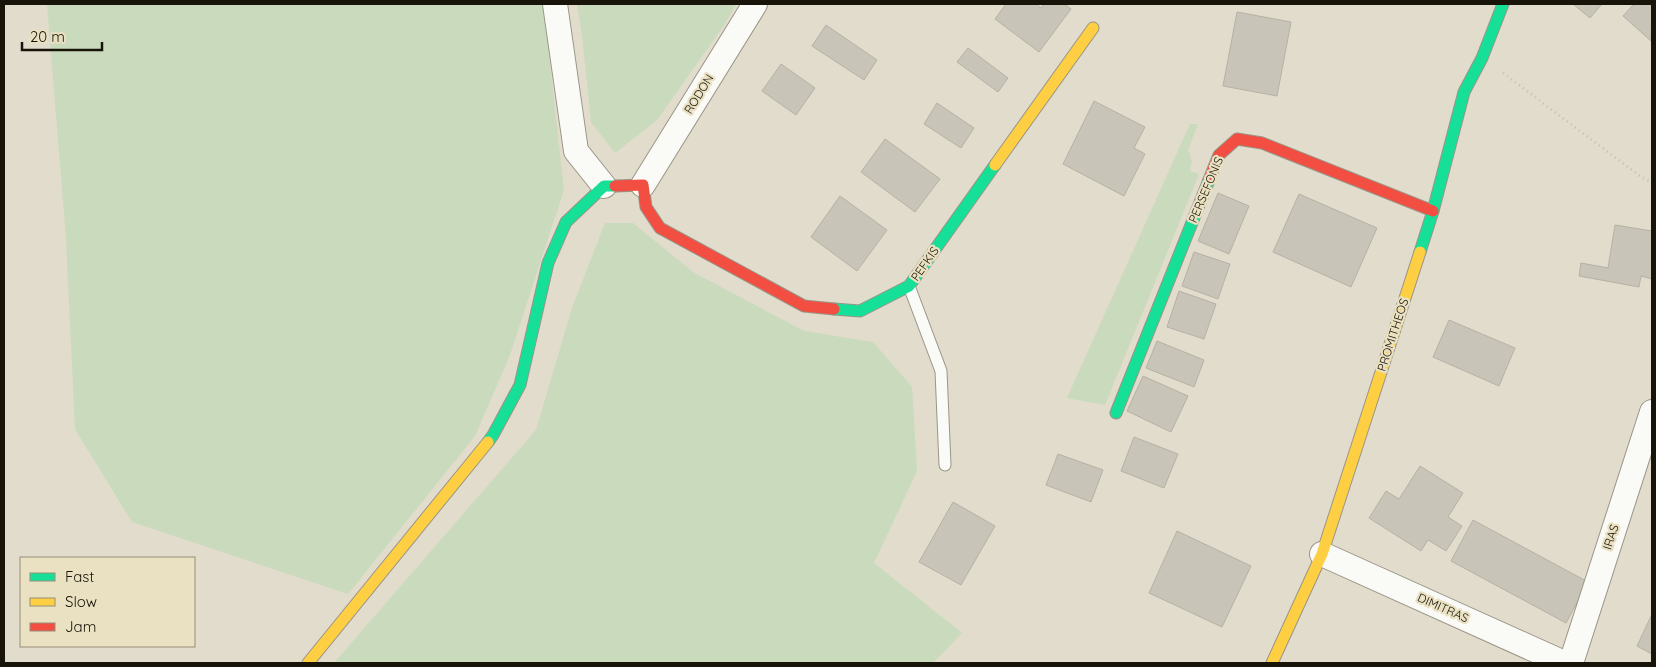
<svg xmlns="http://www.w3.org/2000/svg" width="1656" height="667" font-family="Quicksand,sans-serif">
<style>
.green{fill:#c9dbbc}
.building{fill:#c8c4b7;stroke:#b6b1a4}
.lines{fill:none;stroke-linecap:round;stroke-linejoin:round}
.lane-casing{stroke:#9a9588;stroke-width:13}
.street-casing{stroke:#9a9588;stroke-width:26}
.fast-casing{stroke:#9a9588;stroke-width:13}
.slow-casing{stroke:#9a9588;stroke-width:13}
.jam-casing{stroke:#9a9588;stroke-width:13}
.path{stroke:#c3c1bc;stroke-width:3;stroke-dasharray:1 4;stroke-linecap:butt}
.lane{stroke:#fafaf7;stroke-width:11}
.street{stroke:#fafaf7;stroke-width:24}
.fast{stroke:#16e098;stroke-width:11}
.slow{stroke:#ffcf43;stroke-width:11}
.jam{stroke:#f24e42;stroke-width:11}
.labels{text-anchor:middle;stroke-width:4.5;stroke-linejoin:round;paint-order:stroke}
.street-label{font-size:12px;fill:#18140a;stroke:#eae0c2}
</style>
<rect width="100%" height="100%" fill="#e1dccb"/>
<g class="green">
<polygon points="47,4 542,4 544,9 564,190 510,355 475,436 348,594 132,522 75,429 66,238"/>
<polygon points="577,4 736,4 725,24 657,120 615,153 591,122 582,36"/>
<polygon points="1190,124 1198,124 1188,150 1192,161 1190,171 1199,174 1105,405 1067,398"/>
<polygon points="605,223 633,223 693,272 804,331 873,342 912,387 917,471 874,563 962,633 933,663 334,663 536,430 572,308"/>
</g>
<g class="building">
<polygon points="1006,4 1036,4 1041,8 1044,4 1064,4 1071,9 1039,52 995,19"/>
<polygon points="1573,4 1602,4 1590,18"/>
<polygon points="1634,4 1652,4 1651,41 1623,16"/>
<polygon points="1237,12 1291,22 1277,96 1223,86"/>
<polygon points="826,25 877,60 864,80 812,46"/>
<polygon points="968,48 1008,78 998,92 957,62"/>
<polygon points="781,64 815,88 796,115 762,91"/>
<polygon points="1094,101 1145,127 1134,148 1145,154 1124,196 1063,164"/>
<polygon points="937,103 974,128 961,148 924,124"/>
<polygon points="885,139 940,179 915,212 861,172"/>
<polygon points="1218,193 1249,206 1229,254 1198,241"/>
<polygon points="1299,194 1377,228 1351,287 1273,252"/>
<polygon points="840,196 887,230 857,271 811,237"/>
<polygon points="1615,225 1652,231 1652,279 1641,276 1639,287 1579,276 1581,263 1608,268"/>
<polygon points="1194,252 1230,264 1218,299 1182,286"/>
<polygon points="1179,291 1216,304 1204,339 1167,327"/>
<polygon points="1449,320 1515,348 1499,386 1433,357"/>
<polygon points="1157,341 1204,360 1194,387 1146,368"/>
<polygon points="1143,376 1188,396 1171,432 1127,411"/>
<polygon points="1134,437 1178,454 1164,488 1121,471"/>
<polygon points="1058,454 1103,470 1091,502 1046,485"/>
<polygon points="1420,466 1463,493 1448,517 1462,526 1446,551 1428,540 1421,551 1369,518 1386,491 1399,499"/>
<polygon points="953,502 995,526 961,585 919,562"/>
<polygon points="1473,520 1588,582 1566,623 1451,561"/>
<polygon points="1177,531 1251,566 1222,627 1149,593"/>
<polygon points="1652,614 1652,654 1637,646"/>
</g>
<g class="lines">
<defs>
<polyline id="lane" points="909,286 941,371 945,465"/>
<g id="street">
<polyline points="555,4 576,151 604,186"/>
<polyline points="643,185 755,4"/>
<polyline points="1322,554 1564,663"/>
<polyline points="1571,663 1652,412"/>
</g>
<g id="fast">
<polyline points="1420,252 1433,211 1464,92 1482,58 1503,4"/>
<polyline points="834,309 860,311 909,286 995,165"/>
<polyline points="1116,413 1209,180"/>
<polyline points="488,442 493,435 520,385 548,263 566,222 604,186 615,186"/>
</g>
<g id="slow">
<polyline points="995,165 1093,28"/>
<polyline points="308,663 488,442"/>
<polyline points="1272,663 1322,554 1420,252"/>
</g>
<g id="jam">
<polyline points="1209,180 1219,155 1237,139 1262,143 1433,211"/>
<polyline points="615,186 643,185 646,207 660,228 804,306 834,309"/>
</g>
</defs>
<use href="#lane" class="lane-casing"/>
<use href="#street" class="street-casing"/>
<use href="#fast" class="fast-casing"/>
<use href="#slow" class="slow-casing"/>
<use href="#jam" class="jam-casing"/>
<polyline class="path" points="1503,73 1641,177 1652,182"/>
<use href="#lane" class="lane"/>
<use href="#street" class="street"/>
<use href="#fast" class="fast"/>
<use href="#slow" class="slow"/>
<use href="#jam" class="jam"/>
</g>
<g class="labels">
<g class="street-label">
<text transform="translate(699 94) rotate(-58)" y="4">RODON</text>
<text transform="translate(1206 190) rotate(-67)" y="4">PERSEFONIS</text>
<text transform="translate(925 264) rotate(-55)" y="4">PEFKIS</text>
<text transform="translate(1393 335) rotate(-72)" y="4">PROMITHEOS</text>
<text transform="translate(1611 537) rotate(-72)" y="4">IRAS</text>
<text transform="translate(1443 608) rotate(24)" y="4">DIMITRAS</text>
</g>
</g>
<rect width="1656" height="667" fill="none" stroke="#18140a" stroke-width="10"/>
<rect x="20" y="557" width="175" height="90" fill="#eae0c2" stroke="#968e78"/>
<rect x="30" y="573" width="25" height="8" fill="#16e098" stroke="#968e78"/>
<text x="65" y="582" font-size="15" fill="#18140a">Fast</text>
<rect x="30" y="598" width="25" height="8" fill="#ffcf43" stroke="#968e78"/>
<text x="65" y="607" font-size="15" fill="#18140a">Slow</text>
<rect x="30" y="623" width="25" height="8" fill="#f24e42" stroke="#968e78"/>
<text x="65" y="632" font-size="15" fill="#18140a">Jam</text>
<path d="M22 42v8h80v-8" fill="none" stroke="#18140a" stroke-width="2.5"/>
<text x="30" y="42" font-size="15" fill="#18140a" stroke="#eae0c2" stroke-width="4" paint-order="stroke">20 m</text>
</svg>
